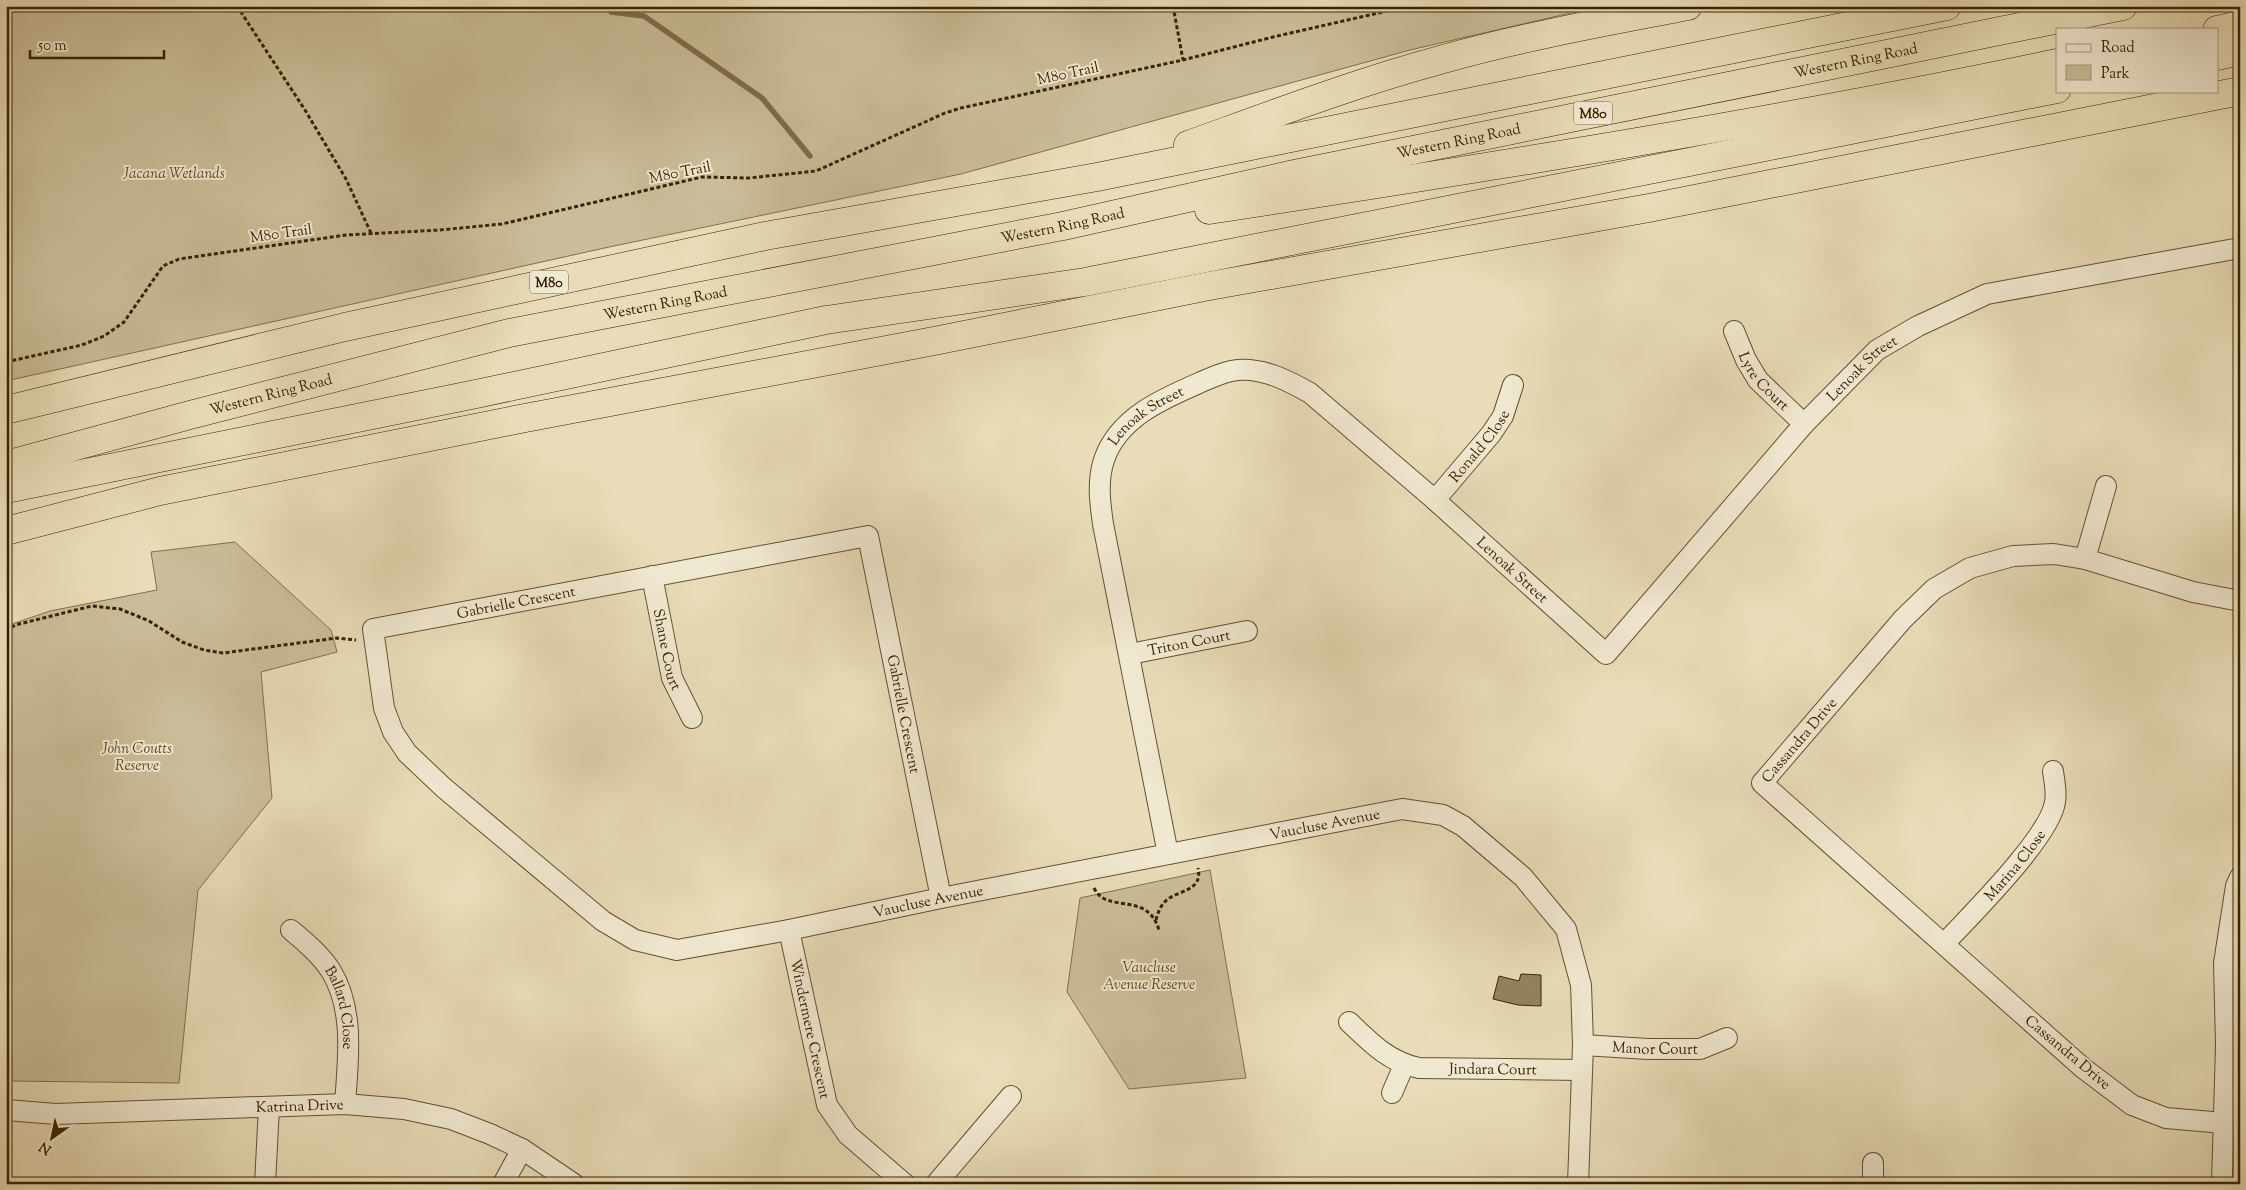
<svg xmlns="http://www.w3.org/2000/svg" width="2246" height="1190" font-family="'Sorts Mill Goudy',serif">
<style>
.green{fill:#cabd99;stroke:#82704c}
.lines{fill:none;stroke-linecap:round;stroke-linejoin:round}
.stream{stroke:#7e6c49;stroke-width:5.5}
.building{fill:#948360;stroke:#392200}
.minor-casing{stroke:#65512e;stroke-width:22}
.highway-casing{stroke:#392200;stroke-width:29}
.path{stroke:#392200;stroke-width:3;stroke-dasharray:4 2.5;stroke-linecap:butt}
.minor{stroke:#f0e9d1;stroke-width:20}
.highway{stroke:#e8ddb8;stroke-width:28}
.labels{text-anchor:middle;stroke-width:4;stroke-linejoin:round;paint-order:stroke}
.shield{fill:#f0e9d1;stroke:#705e3f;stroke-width:1}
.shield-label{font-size:14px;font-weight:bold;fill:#392200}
.street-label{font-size:15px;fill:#392200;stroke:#f0e9d1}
.park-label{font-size:15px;font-style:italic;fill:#5d4926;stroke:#f0e9d1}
</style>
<rect width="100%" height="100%" fill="#e8ddb8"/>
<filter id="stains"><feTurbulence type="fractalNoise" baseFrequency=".004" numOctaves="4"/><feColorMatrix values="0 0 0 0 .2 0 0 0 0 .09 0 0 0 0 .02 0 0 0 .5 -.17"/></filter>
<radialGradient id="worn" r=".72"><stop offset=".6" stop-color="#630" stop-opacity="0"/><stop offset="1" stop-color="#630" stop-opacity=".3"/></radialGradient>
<g class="green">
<polygon points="6,6 1601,6 1410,50 961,174 609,247 6,381"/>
<polygon points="235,542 331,630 337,652 261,672 272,798 198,890 179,1083 6,1081 6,626 50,611 157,590 151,552"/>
<polygon points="1210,870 1246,1078 1129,1089 1067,992 1080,898"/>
</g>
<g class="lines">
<polyline class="stream" points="609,6 611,12 644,16 762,98 810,156"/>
</g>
<polygon class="building" points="1521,974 1541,975 1541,1006 1518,1005 1493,999 1499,976 1519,981"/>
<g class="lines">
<defs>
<g id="minor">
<path id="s1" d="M 1734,331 L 1746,360 L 1758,380 L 1804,424"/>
<path id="s2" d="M 1435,500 L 1491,434 L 1503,416 L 1513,385"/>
<polyline points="2085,559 2106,486"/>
<path id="s3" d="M 652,576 L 672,678 L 692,718"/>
<path id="s4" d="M 1130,654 L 1247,631"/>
<path id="s5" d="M 1168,854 L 1103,524 C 1100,503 1097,481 1104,460 C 1118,418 1162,399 1199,383 C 1211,378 1224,371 1238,370 C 1264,368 1289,381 1310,393 L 1435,500 L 1606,654 L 1804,424 L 1877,350 L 1918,326 L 1987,294 L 2240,248"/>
<path id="s6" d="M 941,898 L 868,536 L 373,629 L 384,708 L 393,732 L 407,753 L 444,788 L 603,921 L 635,940 L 677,950 L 789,930 L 941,898 L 1402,809 L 1443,815 L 1463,826 L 1523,877 L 1566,929 L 1581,985 L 1583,1045 L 1578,1184"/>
<path id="s7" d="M 291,930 C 305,942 321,955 331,971 C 355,1010 348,1061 345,1104"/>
<path id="s8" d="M 789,930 L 827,1105 L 848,1135 L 905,1184"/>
<path id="s9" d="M 1944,944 C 1970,916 2050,837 2055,802 C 2057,792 2054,780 2053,771"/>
<path id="s10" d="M 1349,1022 C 1371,1043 1389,1062 1419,1068 L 1581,1070"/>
<path id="s11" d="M 1583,1045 L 1648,1049 L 1700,1049 L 1727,1038"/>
<polyline points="1392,1093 1404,1065"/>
<path id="s12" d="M 6,1110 L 56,1114 L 345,1104 L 404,1109 L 451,1119 L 490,1134 L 522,1149 L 574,1184"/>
<path id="s13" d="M 2224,1123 L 2166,1118 L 2132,1105 L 2083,1068 L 1762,783 L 1903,619 L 1934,589 L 1970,568 L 2013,556 L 2054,554 L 2085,559 L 2193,592 L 2240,601"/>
<polyline points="1873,1163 1873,1184"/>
<polyline points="265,1184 269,1107"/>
<polyline points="503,1184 522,1149"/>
<polyline points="936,1184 1011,1096"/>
<polyline points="2222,1184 2226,1045 2224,963 2236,886 2240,877"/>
</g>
<g id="highway">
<polyline points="2217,30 2240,25"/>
<polyline points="2217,56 2240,51"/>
<path d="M 1188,145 C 1271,115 1355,83 1440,60 C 1521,37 1605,22 1688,6"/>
<path d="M 1209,210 C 1492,167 1776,122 2057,63"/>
<polyline points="6,410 345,327 765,236 1097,177 1947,6"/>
<path id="s14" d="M 6,465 L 190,415 L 509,333 L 1063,226 L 1290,175 L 2123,6"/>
<polyline points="6,489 476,394 826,320 1085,282 2057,89"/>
<polyline points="6,531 160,491 525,418 934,341 1209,286 1649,208 2240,91"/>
</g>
</defs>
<use href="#minor" class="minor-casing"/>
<use href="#highway" class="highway-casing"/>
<g class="path">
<polyline points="237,6 305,110 346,179 371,233"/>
<polyline points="1173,6 1183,60"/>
<polyline points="6,362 82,345 104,336 124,322 163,266 179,259 346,235 440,230 502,224 702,177 749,178 816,171 945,113 961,108 1183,60 1273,37 1409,6"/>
<polyline points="6,631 15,625 92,606 120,609 149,621 182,642 204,650 223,653 337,638 356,640"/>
<path d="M 1094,888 C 1107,915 1147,890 1159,930"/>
<path d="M 1156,920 C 1158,912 1161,904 1168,899 C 1181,890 1203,890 1198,868"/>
</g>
<use href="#minor" class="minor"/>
<use href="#highway" class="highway"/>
</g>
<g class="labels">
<g class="shield">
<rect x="1574" y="101.5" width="38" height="23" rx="4"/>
<rect x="530" y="270.5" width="38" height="23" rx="4"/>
</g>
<g class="shield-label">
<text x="1593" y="118">M80</text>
<text x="549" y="287">M80</text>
</g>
<g class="street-label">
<text dy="5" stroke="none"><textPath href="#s14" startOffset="1894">Western Ring Road</textPath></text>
<text transform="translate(1068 73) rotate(-12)" y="5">M80 Trail</text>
<text dy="5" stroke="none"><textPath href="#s14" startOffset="1489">Western Ring Road</textPath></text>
<text transform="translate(680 172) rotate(-11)" y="5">M80 Trail</text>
<text dy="5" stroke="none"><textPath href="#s14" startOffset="1084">Western Ring Road</textPath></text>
<text transform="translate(281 233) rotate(-8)" y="5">M80 Trail</text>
<text dy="5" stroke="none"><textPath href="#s14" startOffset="679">Western Ring Road</textPath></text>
<text dy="5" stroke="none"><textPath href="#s5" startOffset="1424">Lenoak Street</textPath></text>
<text dy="5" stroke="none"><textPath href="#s1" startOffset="59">Lyre Court</textPath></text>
<text dy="5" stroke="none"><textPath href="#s14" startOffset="274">Western Ring Road</textPath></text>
<text dy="5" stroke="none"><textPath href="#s5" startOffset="464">Lenoak Street</textPath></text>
<text dy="5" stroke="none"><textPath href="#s2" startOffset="70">Ronald Close</textPath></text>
<text dy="5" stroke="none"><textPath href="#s5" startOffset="914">Lenoak Street</textPath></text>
<text transform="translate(516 602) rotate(-11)" y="5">Gabrielle Crescent</text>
<text dy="5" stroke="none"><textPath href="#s4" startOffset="60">Triton Court</textPath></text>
<text dy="5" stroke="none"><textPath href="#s3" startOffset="75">Shane Court</textPath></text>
<text transform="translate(904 714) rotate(79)" y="5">Gabrielle Crescent</text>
<text dy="5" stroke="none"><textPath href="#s13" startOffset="642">Cassandra Drive</textPath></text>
<text dy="5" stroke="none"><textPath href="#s6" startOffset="2002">Vaucluse Avenue</textPath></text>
<text dy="5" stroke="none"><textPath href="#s9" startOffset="106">Marina Close</textPath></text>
<text dy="5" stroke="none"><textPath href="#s6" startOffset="1598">Vaucluse Avenue</textPath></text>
<text dy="5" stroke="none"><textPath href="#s7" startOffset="96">Ballard Close</textPath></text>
<text dy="5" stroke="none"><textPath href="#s8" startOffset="101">Windermere Crescent</textPath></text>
<text dy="5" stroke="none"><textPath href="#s11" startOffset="72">Manor Court</textPath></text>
<text transform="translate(2068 1052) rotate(40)" y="5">Cassandra Drive</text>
<text dy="5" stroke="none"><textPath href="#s10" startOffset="159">Jindara Court</textPath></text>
<text dy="5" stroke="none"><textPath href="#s12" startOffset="294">Katrina Drive</textPath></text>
</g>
<g class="park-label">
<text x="174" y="178">Jacana Wetlands</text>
<text x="137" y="753">John Coutts<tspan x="137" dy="17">Reserve</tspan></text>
<text x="1149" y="972">Vaucluse<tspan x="1149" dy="17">Avenue Reserve</tspan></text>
</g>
</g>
<rect width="2246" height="1190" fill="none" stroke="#e8ddb8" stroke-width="25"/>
<rect x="8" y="8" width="2231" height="1175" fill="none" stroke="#392200" stroke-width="2.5"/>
<rect x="12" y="12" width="2221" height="1165" fill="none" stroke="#392200"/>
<rect x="2056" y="28" width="162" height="65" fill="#f0e9d1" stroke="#a7997d"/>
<rect x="2066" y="44" width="25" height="8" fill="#f0e9d1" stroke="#a7997d"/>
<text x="2101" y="52" font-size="15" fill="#392200">Road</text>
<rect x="2066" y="65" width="25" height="15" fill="#cabd99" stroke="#a7997d"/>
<text x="2101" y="78" font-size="15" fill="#392200">Park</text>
<g transform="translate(52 1138) rotate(213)" stroke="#f0e9d1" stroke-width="4" paint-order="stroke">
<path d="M0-4L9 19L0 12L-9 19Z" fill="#392200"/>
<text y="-8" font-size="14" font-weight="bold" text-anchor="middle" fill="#392200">N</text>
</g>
<path d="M30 50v8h134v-8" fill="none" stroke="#392200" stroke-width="2.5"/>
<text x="38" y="50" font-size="15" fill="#392200" stroke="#f0e9d1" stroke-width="4" paint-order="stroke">50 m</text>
<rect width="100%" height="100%" filter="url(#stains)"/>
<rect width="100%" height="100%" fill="url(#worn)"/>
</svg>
